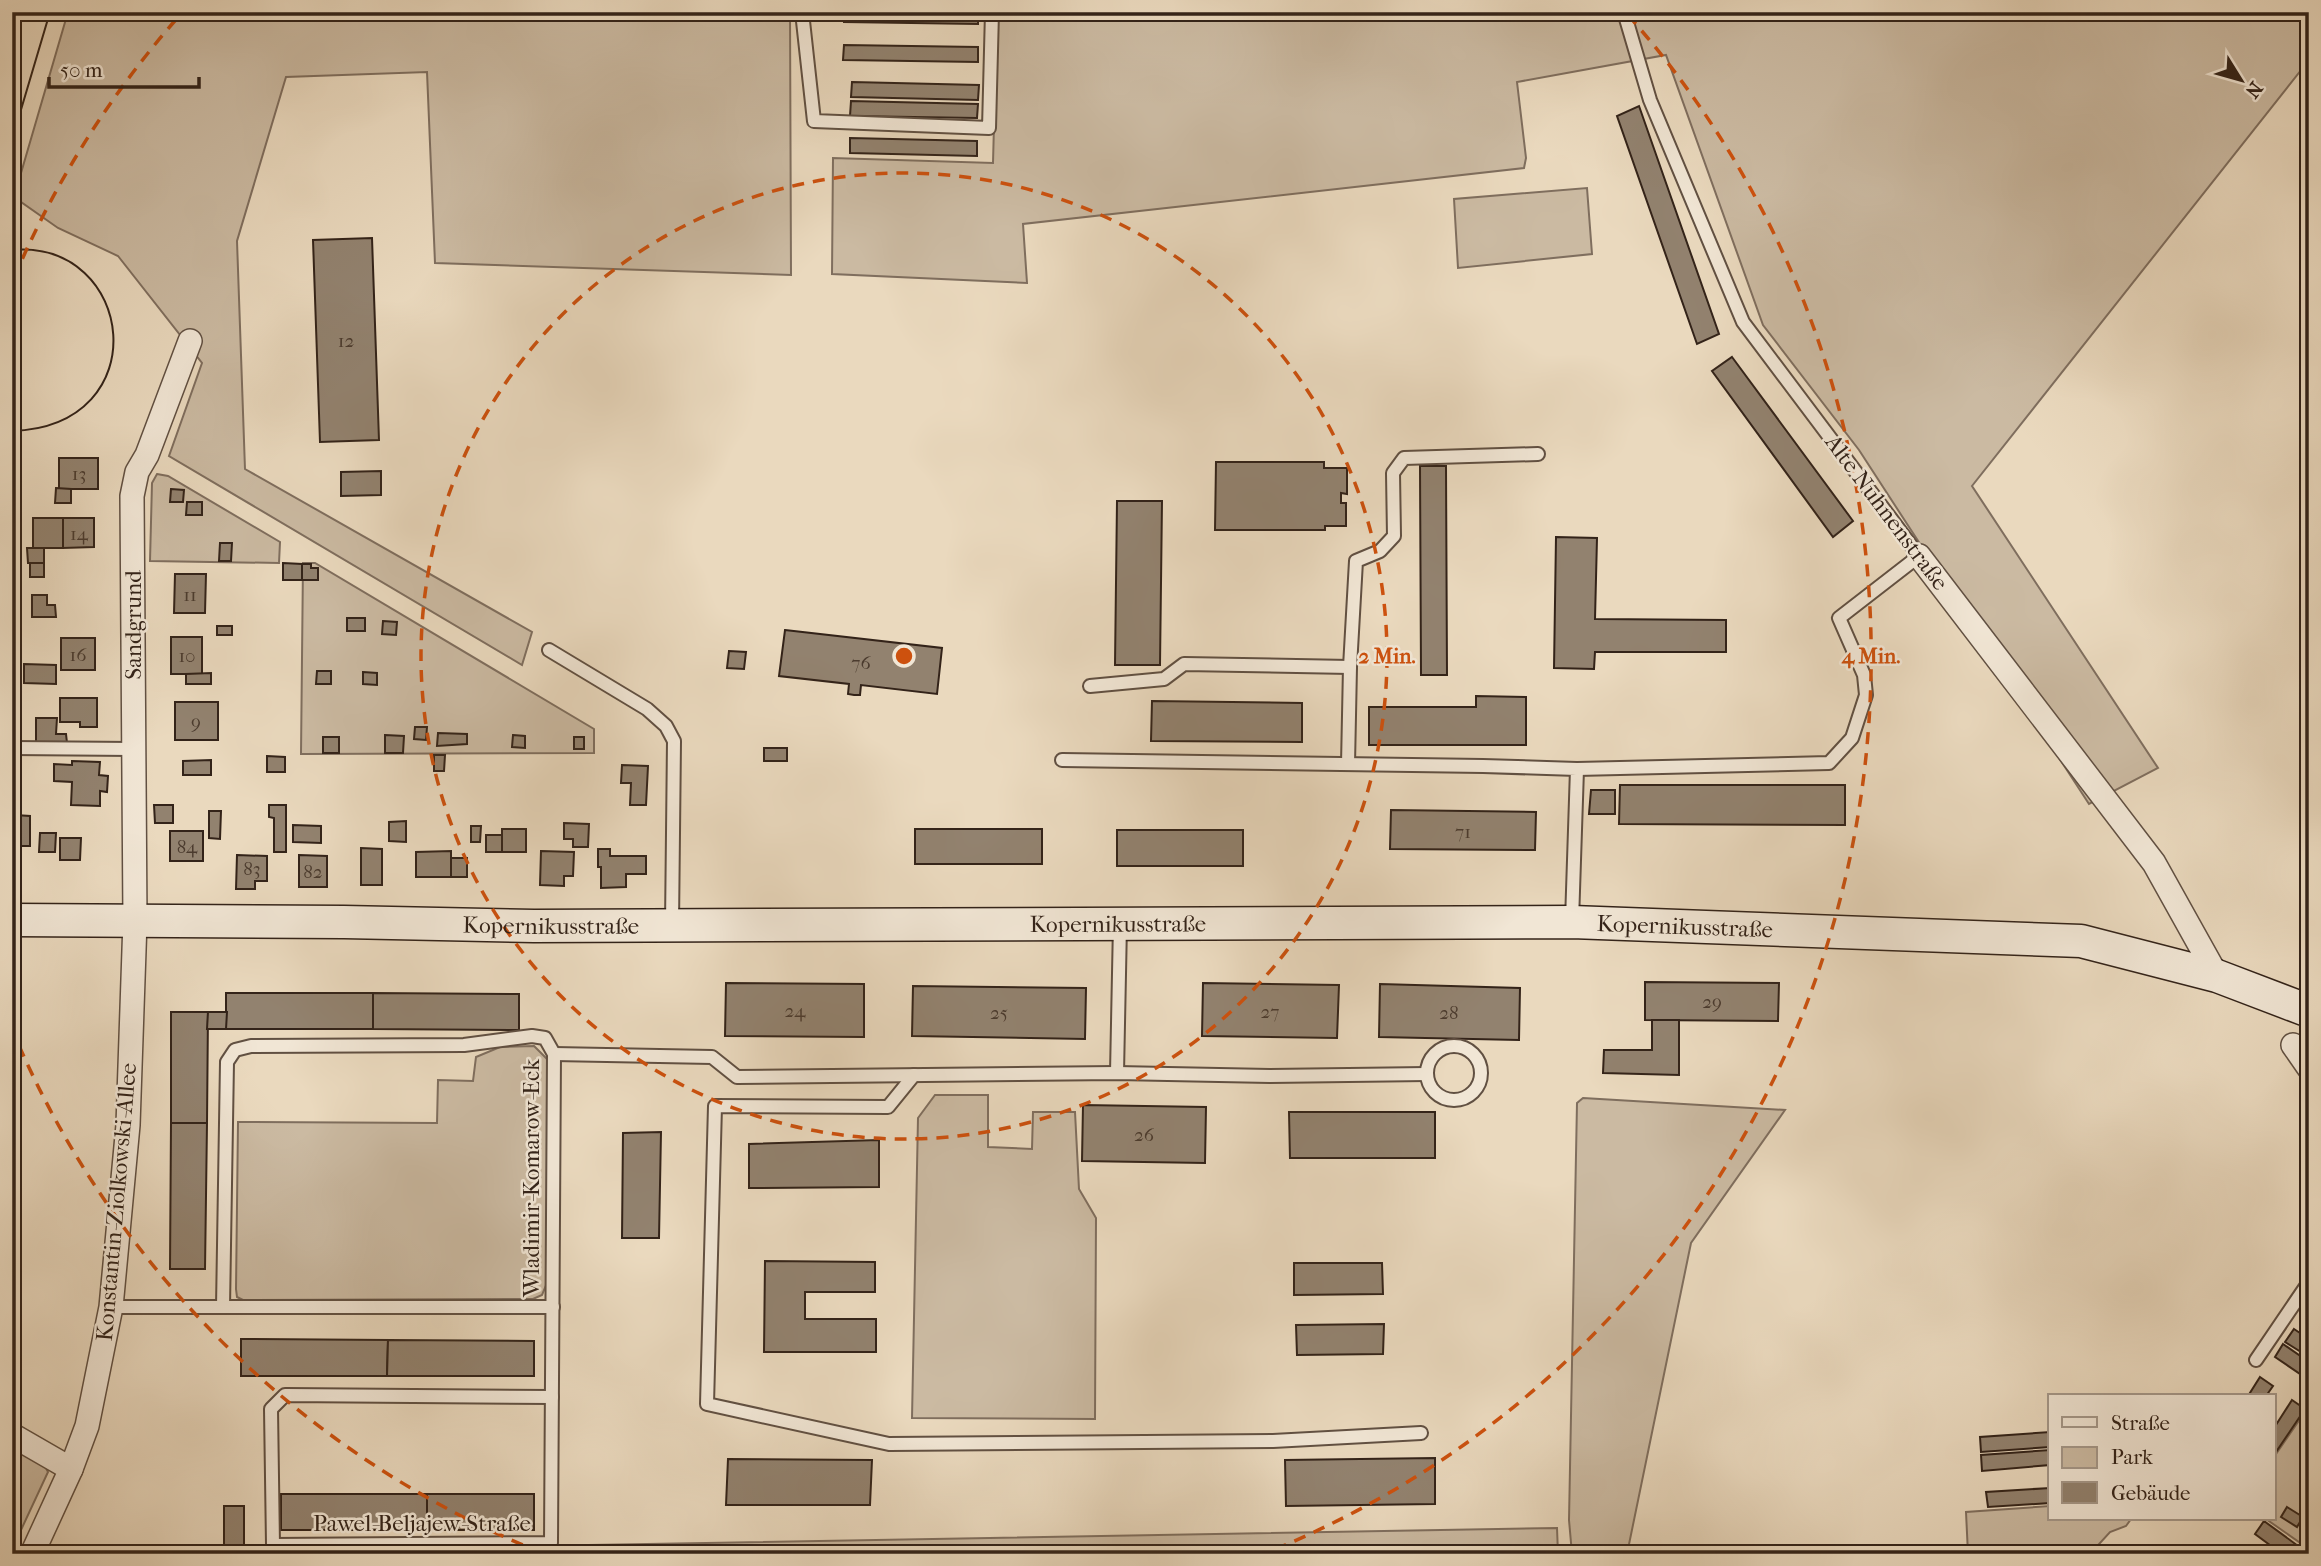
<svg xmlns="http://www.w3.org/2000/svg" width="2321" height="1566" font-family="'IM FELL French Canon',serif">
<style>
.green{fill:#cbbaa2;stroke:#7f6e5e;stroke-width:2}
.building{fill:#92826f;stroke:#332319;stroke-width:2}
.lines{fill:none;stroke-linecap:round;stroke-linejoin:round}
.service-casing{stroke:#615042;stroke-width:16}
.minor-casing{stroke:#615042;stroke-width:26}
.secondary-casing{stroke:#332319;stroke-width:35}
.service{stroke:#f1e6d5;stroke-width:12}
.minor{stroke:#f1e6d5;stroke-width:23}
.secondary{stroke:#f1e6d5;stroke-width:32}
.tram{stroke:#332319;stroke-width:2}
.ring{fill:none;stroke:#cd510e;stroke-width:3.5;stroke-dasharray:12 9}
.labels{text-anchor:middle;stroke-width:5;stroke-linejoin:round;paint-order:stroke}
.number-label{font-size:19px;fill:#4b3b2e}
.street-label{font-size:23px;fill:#332319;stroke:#f1e6d5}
.centre{fill:#cd510e;stroke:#f1e6d5;stroke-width:3.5}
.ring-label{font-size:21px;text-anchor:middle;font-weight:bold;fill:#cd510e;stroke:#f1e6d5;stroke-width:5;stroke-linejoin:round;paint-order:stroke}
</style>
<rect width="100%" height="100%" fill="#ead9be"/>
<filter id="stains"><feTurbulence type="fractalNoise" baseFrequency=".00286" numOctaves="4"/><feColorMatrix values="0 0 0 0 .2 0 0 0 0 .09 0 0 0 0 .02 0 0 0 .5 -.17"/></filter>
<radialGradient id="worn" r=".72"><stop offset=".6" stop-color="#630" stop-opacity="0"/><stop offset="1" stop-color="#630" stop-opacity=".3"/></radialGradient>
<g class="green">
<polygon points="68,12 790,12 791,275 435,263 427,72 286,77 237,241 245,469 532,632 522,665 169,456 202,363 118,256 58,228 14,197"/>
<polygon points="997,12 2309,12 2309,60 1972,486 2158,768 2089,804 1859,450 1763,325 1666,55 1517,82 1526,158 1524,168 1023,224 1027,283 832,274 833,158 993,163"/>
<polygon points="1587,188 1592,254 1458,268 1454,199"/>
<polygon points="157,474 168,476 280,542 279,563 150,561 152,483"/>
<polygon points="303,563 315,563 594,729 594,753 301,754"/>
<polygon points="534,1046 547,1059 547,1283 542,1295 533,1299 243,1300 237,1297 236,1289 238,1122 437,1123 438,1080 473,1081 476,1057 500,1047"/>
<polygon points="935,1095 988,1095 988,1147 1032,1149 1033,1112 1075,1112 1079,1189 1096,1218 1095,1419 912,1418 918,1118"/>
<polygon points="1583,1098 1785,1110 1691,1243 1627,1554 1572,1554 1569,1520 1577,1103"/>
<polygon points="2309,1406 2309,1549 2266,1519 2274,1519 2274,1457"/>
<polygon points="12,1445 44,1464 48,1472 21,1530 12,1524"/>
<polygon points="2050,1506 2050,1519 2131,1519 2126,1526 2110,1532 2090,1554 1968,1554 1966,1512"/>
<polygon points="1557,1528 1558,1554 592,1554 590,1545"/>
</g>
<g class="building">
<polygon points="844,12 978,12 978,24 844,22"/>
<polygon points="844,45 978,47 978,62 843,60"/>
<polygon points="852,82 979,85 978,100 851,97"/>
<polygon points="851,101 978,104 977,118 850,116"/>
<polygon points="1639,106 1719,334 1697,344 1617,116"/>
<polygon points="850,138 977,141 977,156 850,153"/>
<polygon points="372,238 379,440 320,442 313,240"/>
<polygon points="1732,357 1853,521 1833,537 1712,371"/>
<rect x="59" y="458" width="39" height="31"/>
<polygon points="1216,462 1324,462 1324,468 1347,468 1347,494 1341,493 1341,503 1346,503 1346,526 1325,526 1325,530 1215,530"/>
<polygon points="1420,466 1446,466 1447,675 1421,675"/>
<polygon points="381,471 381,495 341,496 341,472"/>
<polygon points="56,488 71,489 71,503 55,503"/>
<polygon points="171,489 184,490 183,502 170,502"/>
<polygon points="1117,501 1162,501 1160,665 1115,665"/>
<polygon points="187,502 202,502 202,515 186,515"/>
<rect x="33" y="518" width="30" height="30"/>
<polygon points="63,518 94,518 94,547 63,548"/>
<polygon points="1556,537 1597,538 1595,619 1726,620 1726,652 1595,652 1594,669 1554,668"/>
<polygon points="220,543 232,543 231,561 219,561"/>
<polygon points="27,548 44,548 44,563 28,563"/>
<rect x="30" y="563" width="14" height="14"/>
<polygon points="283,563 302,564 302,580 283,580"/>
<polygon points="302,564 311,564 311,568 318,568 318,580 302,580"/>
<polygon points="175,574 206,574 205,613 174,613"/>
<polygon points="32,595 47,595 47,605 55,605 56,617 32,617"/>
<rect x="347" y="618" width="18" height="13"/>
<polygon points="383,621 397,622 396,635 382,634"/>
<rect x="217" y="626" width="15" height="9"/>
<polygon points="785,630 942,648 937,694 861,685 860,695 854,695 848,694 849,684 779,676"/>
<rect x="171" y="637" width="31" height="37"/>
<rect x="61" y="638" width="34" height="32"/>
<polygon points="729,651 746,652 744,669 727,668"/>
<polygon points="24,664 56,665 56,684 24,683"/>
<polygon points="317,671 331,671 331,684 316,684"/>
<polygon points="363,672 377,673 377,685 363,684"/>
<polygon points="211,673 211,684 186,684 186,674"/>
<polygon points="1476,696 1526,697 1526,745 1369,745 1369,707 1476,707"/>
<polygon points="60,698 97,698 97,727 80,727 80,722 60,722"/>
<polygon points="1152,701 1302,703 1302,742 1151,741"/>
<rect x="175" y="702" width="43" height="38"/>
<polygon points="36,718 57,718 56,734 66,734 67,743 36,742"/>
<polygon points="415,727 427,727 426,740 414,739"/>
<polygon points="438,733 467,734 467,744 437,746"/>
<polygon points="385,735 404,736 403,753 385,753"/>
<polygon points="513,735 525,736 525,748 512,747"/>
<rect x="323" y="737" width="16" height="16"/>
<rect x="574" y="737" width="10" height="12"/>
<rect x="764" y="748" width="23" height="13"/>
<polygon points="434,755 445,755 444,771 434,771"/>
<polygon points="267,756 285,757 285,772 267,772"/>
<polygon points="211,760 211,775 183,775 183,761"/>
<polygon points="72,761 100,762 99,775 108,776 107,792 100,791 100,806 71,805 72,782 54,781 54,764 72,765"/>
<polygon points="622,765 648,766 646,805 630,805 631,783 621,783"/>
<polygon points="1620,785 1845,785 1845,825 1619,824"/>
<polygon points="1591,790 1615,790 1615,814 1589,814"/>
<polygon points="154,805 173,805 173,823 155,823"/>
<polygon points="269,805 286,805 286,852 274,852 274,818 269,817"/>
<polygon points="1391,810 1536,812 1535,850 1390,849"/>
<polygon points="209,811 221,811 220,839 209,838"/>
<polygon points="15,815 30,816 30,846 15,846"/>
<polygon points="406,821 406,842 389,841 389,822"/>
<polygon points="564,823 589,824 588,847 573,847 573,839 564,839"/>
<polygon points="293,825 321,826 321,843 293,842"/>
<polygon points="471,826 481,826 480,842 471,842"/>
<rect x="502" y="829" width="24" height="23"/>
<rect x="915" y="829" width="127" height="35"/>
<rect x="1117" y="830" width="126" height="36"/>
<rect x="170" y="831" width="33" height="30"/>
<polygon points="40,833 56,833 55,852 39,852"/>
<rect x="486" y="835" width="16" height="17"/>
<polygon points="60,838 81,838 80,860 60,860"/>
<polygon points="361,848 382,849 382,885 361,885"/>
<polygon points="598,849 610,849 610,856 646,856 646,874 626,874 626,887 601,888 601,867 598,867"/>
<polygon points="451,851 451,877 416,877 416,852"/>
<polygon points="541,851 574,852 573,876 564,876 564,886 540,885"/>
<polygon points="237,855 267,856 267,881 255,881 255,889 236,889"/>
<polygon points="299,855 327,856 327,887 299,887"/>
<rect x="451" y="858" width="16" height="19"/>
<polygon points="1645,982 1779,983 1778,1021 1645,1020"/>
<polygon points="726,983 864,984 864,1037 725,1036"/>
<polygon points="1203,983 1339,985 1337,1038 1202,1036"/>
<polygon points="1380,984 1520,988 1519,1040 1379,1037"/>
<polygon points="913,986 1086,988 1085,1039 912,1036"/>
<rect x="226" y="993" width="147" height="36"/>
<polygon points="373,993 519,994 519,1030 373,1029"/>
<polygon points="171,1012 208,1012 207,1123 171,1123"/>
<polygon points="208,1012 227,1012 226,1029 207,1029"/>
<polygon points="1652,1020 1679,1020 1679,1075 1603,1073 1604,1050 1652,1050"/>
<polygon points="1083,1105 1206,1107 1205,1163 1082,1161"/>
<polygon points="1289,1112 1435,1112 1435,1158 1290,1158"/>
<polygon points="171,1123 207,1123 205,1269 170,1269"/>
<polygon points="661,1132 659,1238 622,1238 623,1133"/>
<polygon points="879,1140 879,1187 749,1188 749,1144"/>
<polygon points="765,1261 875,1262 875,1292 805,1292 805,1319 876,1319 876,1352 764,1352"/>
<polygon points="1294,1263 1382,1263 1383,1294 1294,1295"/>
<polygon points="2309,1296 2309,1314 2300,1308"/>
<polygon points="1384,1324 1383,1354 1297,1355 1296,1325"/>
<polygon points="2294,1329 2309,1339 2309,1357 2285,1342"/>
<polygon points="241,1339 388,1340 387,1376 241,1376"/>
<polygon points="388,1340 534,1341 534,1376 387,1376"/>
<polygon points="2283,1344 2309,1362 2309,1380 2275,1357"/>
<polygon points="2260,1377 2273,1386 2266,1396 2248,1396"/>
<polygon points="2292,1400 2305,1409 2274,1455 2274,1428"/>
<polygon points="2050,1432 2050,1447 1981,1452 1980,1437"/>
<polygon points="2050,1450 2050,1465 1982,1471 1981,1455"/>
<polygon points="1435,1458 1435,1504 1286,1506 1285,1460"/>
<polygon points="728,1459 872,1460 870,1505 726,1505"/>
<polygon points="2050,1488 2050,1503 1988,1507 1986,1492"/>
<rect x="281" y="1494" width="146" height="36"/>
<rect x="427" y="1494" width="107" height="36"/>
<rect x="224" y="1506" width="20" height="45"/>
<polygon points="2287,1507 2303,1517 2297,1527 2281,1517"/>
<polygon points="2264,1521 2309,1554 2282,1554 2255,1534"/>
</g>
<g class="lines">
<defs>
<g id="service">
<polyline points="802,12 814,121 989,128 992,12"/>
<polyline points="549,650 647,709 666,726 674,741 672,925"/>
<polyline points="1090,686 1164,679 1184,664 1350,667"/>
<polyline points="12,748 133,749"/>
<polyline points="1062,760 1483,766 1577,769 1572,921"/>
<polyline points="1348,764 1350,667 1356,561 1380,551 1394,536 1393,473 1404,458 1538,454"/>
<polyline points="1577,769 1829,763 1852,738 1866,695 1864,675 1839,618 1919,556 1743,322 1650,100 1624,12"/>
<circle cx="1454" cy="1073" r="27"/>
<polyline points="554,1054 712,1057 737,1077 1117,1073 1270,1076 1427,1074"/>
<polyline points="1117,1073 1120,924"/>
<polyline points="914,1075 888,1107 715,1106 707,1404 889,1444 1273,1441 1421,1433"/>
<polyline points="111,1307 553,1307"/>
<polyline points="223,1307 227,1062 235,1050 251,1046 464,1045 532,1036 545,1038 554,1054 551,1543 273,1545 273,1554"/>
<polyline points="2256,1360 2309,1282"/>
<polyline points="273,1545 271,1409 285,1395 552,1397"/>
</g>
<g id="minor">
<polyline points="1919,556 2154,863 2217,976"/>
<polyline points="2293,1045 2309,1068"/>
<polyline points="12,1435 71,1469"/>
<polyline points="32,1554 71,1469 87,1426 111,1307 128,1125 135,921 132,496 137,472 147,455 190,341"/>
</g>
<g id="secondary">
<path id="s1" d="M 12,920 L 344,922 L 534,926 L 1572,922 L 2081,941 L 2217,976 L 2309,1011"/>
</g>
</defs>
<use href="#service" class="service-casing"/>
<use href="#minor" class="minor-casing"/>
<use href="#secondary" class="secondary-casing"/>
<use href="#service" class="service"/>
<use href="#minor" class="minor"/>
<use href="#secondary" class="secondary"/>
<g class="tram">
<polyline points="12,140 50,12"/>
<path d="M 12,250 C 135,239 159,426 12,431"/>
</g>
</g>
<g class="ring">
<circle cx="904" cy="656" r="483"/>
<path d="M542 1553A967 967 0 0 1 14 1034M14 278A967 967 0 0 1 180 15M1628 15A967 967 0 0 1 1266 1553"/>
</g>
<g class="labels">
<g class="number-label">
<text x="346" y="347">12</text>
<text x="79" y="480">13</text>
<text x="79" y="540">14</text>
<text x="190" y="601">11</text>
<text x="78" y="661">16</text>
<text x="187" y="662">10</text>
<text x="861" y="669">76</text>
<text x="196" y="728">9</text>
<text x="1463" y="838">71</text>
<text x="187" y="853">84</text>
<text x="252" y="875">83</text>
<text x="313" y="878">82</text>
<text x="1712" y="1008">29</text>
<text x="795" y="1017">24</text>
<text x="1270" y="1018">27</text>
<text x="999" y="1019">25</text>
<text x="1449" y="1019">28</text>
<text x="1144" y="1141">26</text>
</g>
<g class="street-label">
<text transform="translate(1887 512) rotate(53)" y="8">Alte Nuhnenstraße</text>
<text transform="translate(133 625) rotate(-90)" y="8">Sandgrund</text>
<text dy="8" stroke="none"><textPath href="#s1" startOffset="1106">Kopernikusstraße</textPath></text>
<text dy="8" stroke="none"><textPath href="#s1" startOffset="539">Kopernikusstraße</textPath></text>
<text dy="8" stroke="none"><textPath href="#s1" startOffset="1673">Kopernikusstraße</textPath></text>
<text transform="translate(531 1178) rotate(-90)" y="8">Wladimir-Komarow-Eck</text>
<text transform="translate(116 1202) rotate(-85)" y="8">Konstantin-Ziolkowski-Allee</text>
<text x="422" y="1531">Pawel-Beljajew-Straße</text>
</g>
</g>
<circle cx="904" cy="656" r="10" class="centre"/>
<g class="ring-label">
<text x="1387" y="663">2 Min.</text>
<text x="1871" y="663">4 Min.</text>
</g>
<rect width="2321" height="1566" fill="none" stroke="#ead9be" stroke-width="42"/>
<rect x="14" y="14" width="2293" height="1538" fill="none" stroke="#332319" stroke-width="3.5"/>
<rect x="21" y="21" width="2279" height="1524" fill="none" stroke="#332319" stroke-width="2"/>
<rect x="2048" y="1394" width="228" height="126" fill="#f1e6d5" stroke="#a5988a" stroke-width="2"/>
<rect x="2062" y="1417" width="35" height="10" fill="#f1e6d5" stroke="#a5988a" stroke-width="2"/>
<text x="2111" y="1430" font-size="21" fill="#332319">Straße</text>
<rect x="2062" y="1447" width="35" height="21" fill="#cbbaa2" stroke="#a5988a" stroke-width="2"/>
<text x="2111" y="1464" font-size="21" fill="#332319">Park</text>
<rect x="2062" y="1482" width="35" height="21" fill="#92826f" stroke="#a5988a" stroke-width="2"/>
<text x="2111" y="1500" font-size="21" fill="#332319">Gebäude</text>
<g transform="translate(2241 80) rotate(127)" stroke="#f1e6d5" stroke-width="5" paint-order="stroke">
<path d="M0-5L12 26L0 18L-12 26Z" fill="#332319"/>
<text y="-10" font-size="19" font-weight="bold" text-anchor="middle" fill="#332319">N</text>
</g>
<path d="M49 77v10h150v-10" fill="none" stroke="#332319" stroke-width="3.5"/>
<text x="60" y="77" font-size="21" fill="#332319" stroke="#f1e6d5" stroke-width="5" paint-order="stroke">50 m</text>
<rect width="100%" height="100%" filter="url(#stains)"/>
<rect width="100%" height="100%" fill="url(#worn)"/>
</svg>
